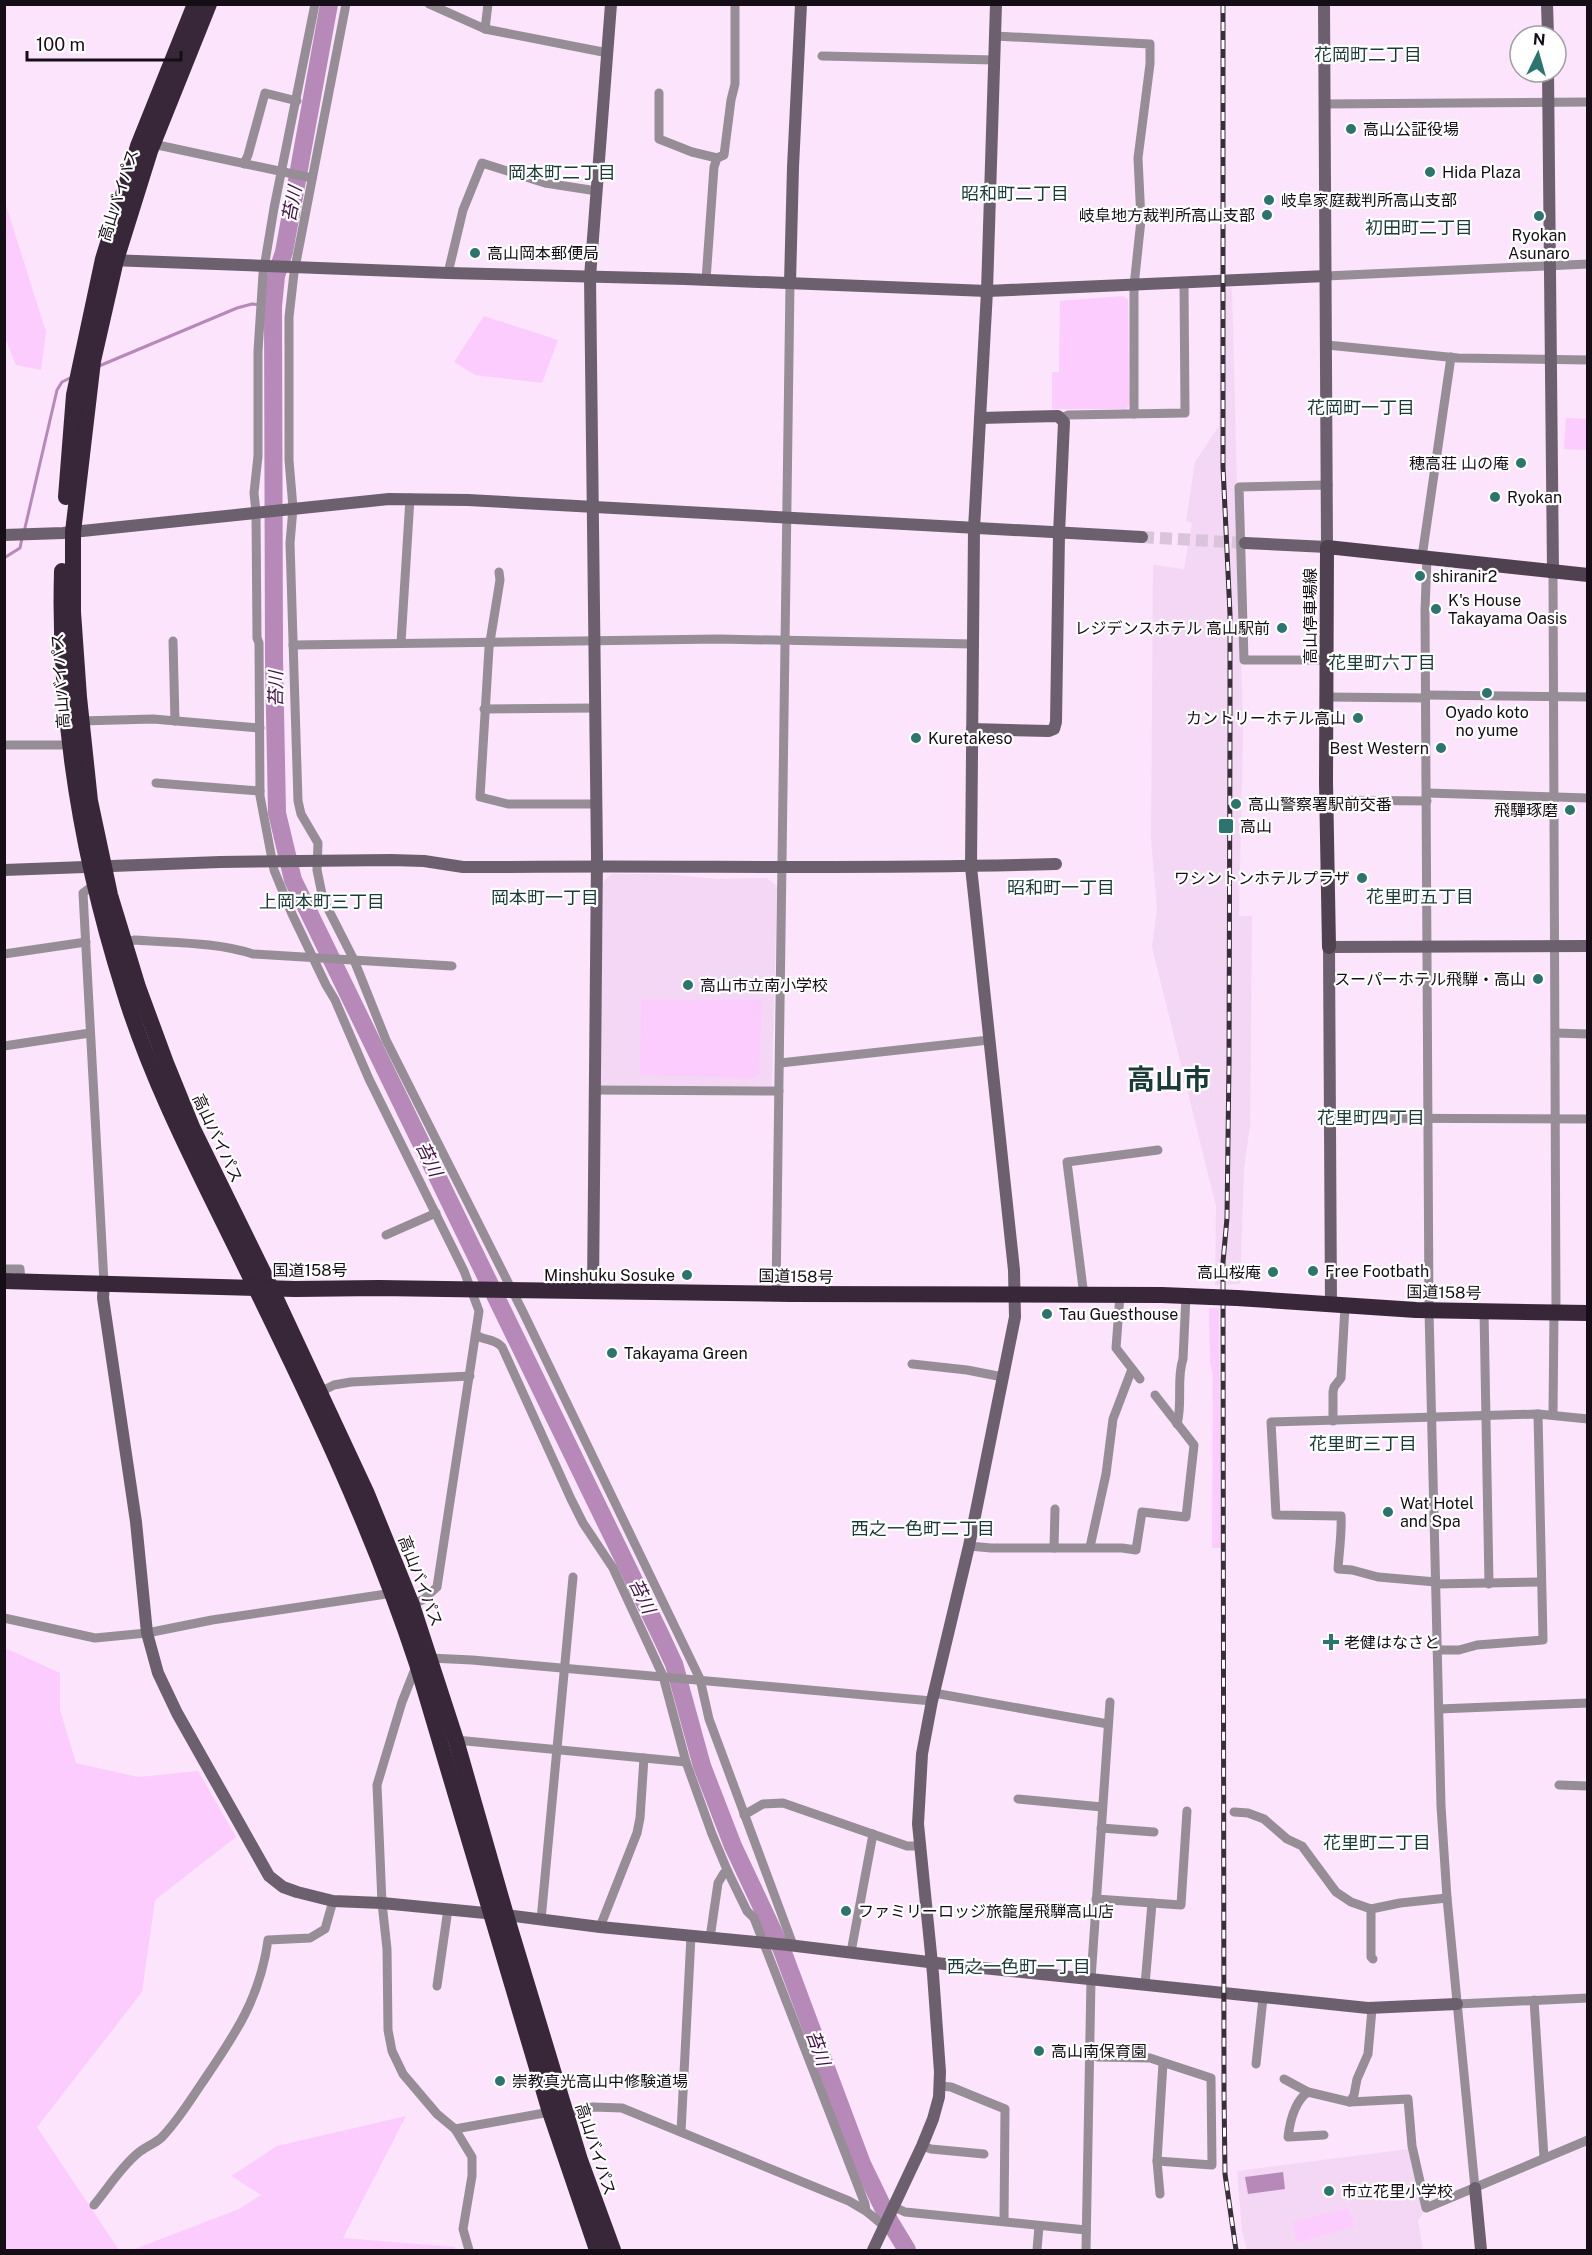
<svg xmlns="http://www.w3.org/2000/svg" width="1592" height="2255" font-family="'Public Sans','Noto Sans JP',sans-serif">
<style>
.built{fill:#f4d7f5}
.green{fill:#fcccfe}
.water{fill:#b689b9}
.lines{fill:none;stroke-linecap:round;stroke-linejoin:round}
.stream{stroke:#b689b9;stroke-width:3}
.river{stroke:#b689b9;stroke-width:18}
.secondary-tunnel{stroke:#d9c4da;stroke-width:12;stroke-dasharray:12 6;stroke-linecap:butt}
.street{stroke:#968d97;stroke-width:9}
.secondary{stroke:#6d606e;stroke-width:12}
.primary{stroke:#504151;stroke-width:14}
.highway{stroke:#382739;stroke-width:16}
.rail-casing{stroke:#392f3a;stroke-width:5}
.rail{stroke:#fff;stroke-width:3;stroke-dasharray:9;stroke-linecap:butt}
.highway-bridge{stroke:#382739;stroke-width:16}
.poi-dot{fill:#2c756e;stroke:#fff;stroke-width:2}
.labels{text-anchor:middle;stroke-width:4.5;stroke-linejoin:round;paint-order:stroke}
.poi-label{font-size:16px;fill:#160e16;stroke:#fff;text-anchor:start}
.street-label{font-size:16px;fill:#160e16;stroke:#fff}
.neighbourhood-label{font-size:18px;fill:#1a3c38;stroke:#fff}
.water-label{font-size:18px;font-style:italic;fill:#440c49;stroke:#fff}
.town-label{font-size:28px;font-weight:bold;fill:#1a3c38;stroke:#fff}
</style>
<rect width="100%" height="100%" fill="#fbe4fc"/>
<g class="built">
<polygon points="1220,287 1232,288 1243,733 1239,916 1252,916 1250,1125 1244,1170 1240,1284 1215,1285 1216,1206 1152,947 1157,908 1151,839 1153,565 1184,569 1192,523 1186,521 1195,462 1219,426"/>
<polygon points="611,874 666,874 715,879 767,878 777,886 772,1086 603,1087 600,1084 603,882"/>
<polygon points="1408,2149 1424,2211 1418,2221 1423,2250 1247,2250 1242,2231 1237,2171"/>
</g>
<g class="green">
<polygon points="4,199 46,332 41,370 16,365 5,338"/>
<polygon points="1123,296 1128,299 1129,406 1126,409 1052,409 1052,372 1059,372 1060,301"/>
<polygon points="484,316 558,340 542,383 475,375 454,362"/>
<polygon points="1566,418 1587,419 1587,450 1564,449"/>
<polygon points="641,1000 762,1000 759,1073 755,1078 640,1075"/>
<polygon points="1209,1308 1219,1308 1221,1548 1212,1548 1213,1377 1210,1361"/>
<polygon points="5,1648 60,1673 60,1710 76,1763 138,1777 198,1771 236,1837 155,1900 142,1992 37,2127 119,2250 5,2250"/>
<polygon points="406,2116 343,2238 455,2247 455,2250 132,2250 239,2209 261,2195 231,2176 277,2146"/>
<polygon points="1348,2208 1354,2227 1297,2242 1292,2222"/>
</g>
<polygon class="water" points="1283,2172 1285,2189 1248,2194 1245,2177"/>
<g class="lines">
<g class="stream">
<polyline points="99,366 237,308 252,304 273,306"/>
<polyline points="24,532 57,390 62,382 70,378"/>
<polyline points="4,558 20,548 22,538"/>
</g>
<polyline class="river" points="329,4 284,252 276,276 273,306 274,659 277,813 293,880 660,1634 674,1664 702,1766 733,1846 782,1950 862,2164 890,2222 907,2250"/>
<polyline class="secondary-tunnel" points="1142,537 1245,543"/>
<g class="street">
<polyline points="315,4 274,208 263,274 258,351 258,456 254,493 256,512 257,638 259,643 260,796 274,870 292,914 326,985 335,1000 369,1079 464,1271 479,1311 437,1587 424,1599 412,1605"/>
<polyline points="346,4 294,273 289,317 289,460 293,508 290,543 298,801 301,814 318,843 317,870 323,899 354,960 386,1040 523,1312 700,1679 709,1719 793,1945"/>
<polyline points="429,4 485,29 608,53"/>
<polyline points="485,29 488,4"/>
<polyline points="995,36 1150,44 1150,64 1138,158 1141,220 1134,286 1134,414"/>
<polyline points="822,56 994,60"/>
<polyline points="659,93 659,139 692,152 717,158"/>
<polyline points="1324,104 1588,102"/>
<polyline points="153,144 312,178"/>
<polyline points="244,164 248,155 265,93 297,101"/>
<polyline points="448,273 463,210 482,163 545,183 597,191"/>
<polyline points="1326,276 1588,264"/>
<polyline points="706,280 714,167 717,158 724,155 731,100 735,84 735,4"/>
<polyline points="1327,345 1458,358 1588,360"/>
<polyline points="1062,418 1068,415 1185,413 1184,282"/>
<polyline points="1422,557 1451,357"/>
<polyline points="1427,557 1425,610 1429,1311 1441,1806 1447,1898 1475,2188"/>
<polyline points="499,572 500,580 489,648 480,797 508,804 596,804"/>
<polyline points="1553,572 1556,1312"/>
<polyline points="173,641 175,721"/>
<polyline points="401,643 410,498"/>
<polyline points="293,645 719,639 973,644"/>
<polyline points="1327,660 1244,660 1239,487 1328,485"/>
<polyline points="1426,695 1588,697"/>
<polyline points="1326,697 1426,698"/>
<polyline points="484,709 595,708"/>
<polyline points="81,721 153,719 260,728"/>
<polyline points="4,745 62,745"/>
<polyline points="156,783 260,791"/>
<polyline points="1427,793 1588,798"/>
<polyline points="1326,800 1427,801"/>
<polyline points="95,884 83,893 104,1283"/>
<path d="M 125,942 L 135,940 C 174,943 216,942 253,954 L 452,966"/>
<polyline points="4,954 86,942"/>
<polyline points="1556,1033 1588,1034"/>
<polyline points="4,1046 90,1033"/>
<polyline points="780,1063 989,1040"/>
<polyline points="594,1090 779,1091"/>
<polyline points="1330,1118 1588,1119"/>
<polyline points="386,1235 436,1213"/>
<polyline points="4,1269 20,1269 21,1282"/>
<polyline points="776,1294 790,283"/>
<polyline points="1120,1295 1116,1348 1140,1379"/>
<polyline points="1084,1296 1067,1162 1158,1150"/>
<polyline points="1484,1311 1489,1584"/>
<path d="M 476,1335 C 485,1341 494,1338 502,1347 L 571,1499 L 583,1523 L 613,1568 L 663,1676 L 686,1762 L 712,1834 L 728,1872 L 747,1911 L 754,1918 L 865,2204 L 866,2211"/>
<polyline points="912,1364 967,1370 1003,1377"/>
<polyline points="320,1392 334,1385 351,1382 470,1376"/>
<polyline points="1553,1414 1554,1312"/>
<polyline points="1333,1421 1333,1392 1334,1387 1341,1378 1345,1306"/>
<path d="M 1177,1424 C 1183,1403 1176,1379 1183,1359 L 1186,1296"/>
<polyline points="969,1546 991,1548 1122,1548 1136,1550 1142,1512 1186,1517 1194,1445 1155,1395"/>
<polyline points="1090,1547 1106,1474 1113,1419 1132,1369"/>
<polyline points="1054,1548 1055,1509"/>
<path d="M 1436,1582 L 1378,1577 L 1352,1570 L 1338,1569 C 1339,1551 1342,1534 1341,1516 L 1276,1515 L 1271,1422 L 1538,1414 L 1588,1419"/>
<polyline points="1436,1584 1541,1582"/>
<polyline points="4,1618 95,1638 147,1633 212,1620 393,1593"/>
<polyline points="1437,1650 1459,1650 1477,1645 1543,1640 1538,1414"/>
<polyline points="934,1693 1108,1724"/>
<polyline points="1439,1709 1588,1703"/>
<polyline points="456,1740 686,1762"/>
<polyline points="1559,1785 1588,1786"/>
<polyline points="1018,1799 1102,1807"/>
<polyline points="1234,1812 1248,1813 1264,1819 1287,1839 1302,1846 1336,1892 1351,1902 1371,1909 1371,1957 1373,1959"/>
<polyline points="744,1815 763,1804 783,1803 907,1846 919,1846"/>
<polyline points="1101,1828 1154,1832"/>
<polyline points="1096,1899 1181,1905 1187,1811"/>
<polyline points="1371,1909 1400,1903 1447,1898"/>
<polyline points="541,1920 573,1577"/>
<polyline points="600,1927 637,1833 640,1818 644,1758"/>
<polyline points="710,1938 718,1883 724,1873 728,1872"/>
<polyline points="851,1952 873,1834"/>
<polyline points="1145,1985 1152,1903"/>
<polyline points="437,1986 448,1909"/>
<polyline points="1534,2000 1544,2158"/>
<polyline points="1457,2004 1588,1998"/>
<polyline points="1372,2009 1368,2054 1357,2079 1354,2095 1350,2102 1408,2099 1412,2146 1426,2208 1588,2140"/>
<polyline points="1089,2055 1098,2057 1150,2058 1211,2078 1212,2165 1157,2161 1163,2063"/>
<polyline points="1256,2064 1263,1998"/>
<polyline points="1284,2079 1308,2092 1350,2102"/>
<polyline points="940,2086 951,2087 1005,2109 1004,2221"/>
<path d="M 1308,2092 C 1295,2101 1290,2121 1288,2137 L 1324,2135"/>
<polyline points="566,2113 593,2107 622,2108 849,2201 866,2211 884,2226"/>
<polyline points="455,2129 550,2112"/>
<polyline points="681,2132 691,1936"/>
<polyline points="922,2146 931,2149 984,2154"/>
<polyline points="1157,2161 1160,2194"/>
<path d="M 94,2205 C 109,2187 120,2168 138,2153 C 145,2147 154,2144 161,2138 C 177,2122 189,2102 202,2083 C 234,2036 260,1999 268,1940 L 310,1938 L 325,1929 L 333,1901"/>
<polyline points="894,2207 905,2212 1086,2230"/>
<polyline points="469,2250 463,2229 472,2176 472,2157 455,2129 437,2114 403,2074 392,2051 388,2030 387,1949 382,1903 377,1785 402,1702 417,1664 430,1658 472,1660 932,1701"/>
<polyline points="1037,2250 1039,2226"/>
<polyline points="1086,2250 1091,1979 1110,1702"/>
</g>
<g class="secondary">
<polyline points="1547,4 1548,36"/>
<polyline points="1548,72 1553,572"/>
<polyline points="110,260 448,273 685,279 987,291 1326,276"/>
<polyline points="790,283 793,167 801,4"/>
<polyline points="4,535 63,533 389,499 468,500 1142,537"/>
<polyline points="1245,543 1327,547 1324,4"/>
<polyline points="972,729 1049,731 1054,729 1056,722 1059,534 1064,422 1058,416 980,418"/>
<path d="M 4,870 L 220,862 L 391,860 L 424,861 L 463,867 L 499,867 C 684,865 870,870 1056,864"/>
<polyline points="104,1283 103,1298 136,1522 147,1633 158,1673 177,1713 269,1876 283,1887 297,1892 333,1901 382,1903 506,1915 600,1927 788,1945 945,1964 1368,2008 1457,2004"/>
<polyline points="593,1291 597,857 590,277 611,4"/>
<polyline points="1331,1305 1329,947 1588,946"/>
<polyline points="1475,2188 1481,2250"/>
<polyline points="873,2250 922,2146 933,2119 939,2097 940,2072 933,1974 918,1824 922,1754 932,1701 969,1546 1015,1317 1014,1270 971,867 974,529 987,291 996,4"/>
</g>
<polyline class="primary" points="1329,947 1326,783 1327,547 1588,575"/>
<g class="highway">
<polyline points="209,4 150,151 116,260 93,361 73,532 73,612 79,697 90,801 110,895 138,987 166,1063 192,1127 271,1288 367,1494 412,1605 456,1740 506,1915 580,2160 613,2250"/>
<polyline points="66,497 74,395 103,259 138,146 195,4"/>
<path d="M 62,571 C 58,713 81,855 124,991 C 152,1083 198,1170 241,1258 C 306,1390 371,1524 417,1664 L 550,2112 L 597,2250"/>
<polyline points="4,1281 295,1289 379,1288 791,1294 1162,1295 1211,1297"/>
<polyline points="1237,1298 1416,1310 1588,1313"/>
</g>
<defs>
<polyline id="rail" points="1223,4 1223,467 1230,614 1230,727 1229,1062 1227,1218 1223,1262 1224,2092 1225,2174 1236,2250"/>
</defs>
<use href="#rail" class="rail-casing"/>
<use href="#rail" class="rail"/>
<polyline class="highway-bridge" points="1211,1297 1237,1298"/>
</g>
<g class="poi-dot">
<circle cx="1351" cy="129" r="6"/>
<circle cx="1430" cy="172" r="6"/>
<circle cx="1269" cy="200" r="6"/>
<circle cx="1267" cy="215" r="6"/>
<circle cx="1539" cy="216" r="6"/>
<circle cx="475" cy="253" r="6"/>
<circle cx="1521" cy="463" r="6"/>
<circle cx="1495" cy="497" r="6"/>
<circle cx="1420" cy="576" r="6"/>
<circle cx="1436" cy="609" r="6"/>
<circle cx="1282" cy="628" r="6"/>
<circle cx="1487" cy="693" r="6"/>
<circle cx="1358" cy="718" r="6"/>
<circle cx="916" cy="738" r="6"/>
<circle cx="1441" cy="748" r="6"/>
<circle cx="1236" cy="804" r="6"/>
<circle cx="1570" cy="810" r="6"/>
<rect x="1218" y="818" width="16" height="16" rx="3"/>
<circle cx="1362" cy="878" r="6"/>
<circle cx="1538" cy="979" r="6"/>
<circle cx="688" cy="985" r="6"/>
<circle cx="1313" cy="1271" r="6"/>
<circle cx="1273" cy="1272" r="6"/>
<circle cx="687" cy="1275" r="6"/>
<circle cx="1047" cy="1314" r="6"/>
<circle cx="612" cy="1353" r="6"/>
<circle cx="1388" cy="1512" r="6"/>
<path d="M1328 1633h6v6h6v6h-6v6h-6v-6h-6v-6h6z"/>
<circle cx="846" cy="1911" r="6"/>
<circle cx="1039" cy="2051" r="6"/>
<circle cx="500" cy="2081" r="6"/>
<circle cx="1329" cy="2191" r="6"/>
</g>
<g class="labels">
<g class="poi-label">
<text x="1363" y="135">高山公証役場</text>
<text x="1442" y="178">Hida Plaza</text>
<text x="1281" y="206">岐阜家庭裁判所高山支部</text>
<text x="1255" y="221" text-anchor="end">岐阜地方裁判所高山支部</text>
<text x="1539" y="241" text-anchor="middle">Ryokan<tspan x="1539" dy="18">Asunaro</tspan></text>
<text x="487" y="259">高山岡本郵便局</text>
<text x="1509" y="469" text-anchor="end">穂高荘 山の庵</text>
<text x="1507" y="503">Ryokan</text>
<text x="1432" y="582">shiranir2</text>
<text x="1448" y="606">K's House<tspan x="1448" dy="18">Takayama Oasis</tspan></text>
<text x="1270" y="634" text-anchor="end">レジデンスホテル 高山駅前</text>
<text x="1487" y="718" text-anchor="middle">Oyado koto<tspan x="1487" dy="18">no yume</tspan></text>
<text x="1346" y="724" text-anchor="end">カントリーホテル高山</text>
<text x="928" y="744">Kuretakeso</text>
<text x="1429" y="754" text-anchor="end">Best Western</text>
<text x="1248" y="810">高山警察署駅前交番</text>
<text x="1558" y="816" text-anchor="end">飛驒琢磨</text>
<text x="1240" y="832">高山</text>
<text x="1350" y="884" text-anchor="end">ワシントンホテルプラザ</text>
<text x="1526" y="985" text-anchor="end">スーパーホテル飛騨・高山</text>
<text x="700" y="991">高山市立南小学校</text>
<text x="1325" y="1277">Free Footbath</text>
<text x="1261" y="1278" text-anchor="end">高山桜庵</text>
<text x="675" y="1281" text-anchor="end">Minshuku Sosuke</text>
<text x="1059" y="1320">Tau Guesthouse</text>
<text x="624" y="1359">Takayama Green</text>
<text x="1400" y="1509">Wat Hotel<tspan x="1400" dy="18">and Spa</tspan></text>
<text x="1344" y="1648">老健はなさと</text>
<text x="858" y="1917">ファミリーロッジ旅籠屋飛騨高山店</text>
<text x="1051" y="2057">高山南保育園</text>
<text x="512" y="2087">崇教真光高山中修験道場</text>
<text x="1341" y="2197">市立花里小学校</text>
</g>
<g class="street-label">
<text transform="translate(118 195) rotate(-72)" y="6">高山バイパス</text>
<text transform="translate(1310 616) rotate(-90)" y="6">高山停車場線</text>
<text transform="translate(60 681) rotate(-94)" y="6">高山バイパス</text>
<text transform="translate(218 1138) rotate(65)" y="6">高山バイパス</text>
<text x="310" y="1276">国道158号</text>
<text transform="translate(796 1276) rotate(1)" y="6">国道158号</text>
<text transform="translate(1444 1292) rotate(1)" y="6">国道158号</text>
<text transform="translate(421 1581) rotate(69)" y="6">高山バイパス</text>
<text transform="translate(596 2149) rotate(72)" y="6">高山バイパス</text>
</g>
<g class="neighbourhood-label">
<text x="1368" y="61">花岡町二丁目</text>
<text x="562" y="179">岡本町二丁目</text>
<text x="1015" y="200">昭和町二丁目</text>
<text x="1419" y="234">初田町二丁目</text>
<text x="1361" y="414">花岡町一丁目</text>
<text x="1382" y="669">花里町六丁目</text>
<text x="1061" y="894">昭和町一丁目</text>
<text x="1420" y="903">花里町五丁目</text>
<text x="545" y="904">岡本町一丁目</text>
<text x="322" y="908">上岡本町三丁目</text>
<text x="1371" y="1124">花里町四丁目</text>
<text x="1363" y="1450">花里町三丁目</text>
<text x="923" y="1535">西之一色町二丁目</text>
<text x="1377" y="1849">花里町二丁目</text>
<text x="1019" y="1973">西之一色町一丁目</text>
</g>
<g class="water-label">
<text transform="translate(292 204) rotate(-79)" y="6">苔川</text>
<text transform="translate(276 689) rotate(-90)" y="6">苔川</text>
<text transform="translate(429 1159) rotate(64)" y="6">苔川</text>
<text transform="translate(642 1596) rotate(64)" y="6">苔川</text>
<text transform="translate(818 2048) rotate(70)" y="6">苔川</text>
</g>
<g class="town-label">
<text x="1169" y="1089">高山市</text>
</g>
</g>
<rect width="1592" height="2255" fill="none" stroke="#160e16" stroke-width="12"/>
<g transform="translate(1538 54) rotate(5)"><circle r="28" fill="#ffffff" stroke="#a29fa2" stroke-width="1.5"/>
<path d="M0-4.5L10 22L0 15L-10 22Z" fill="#2c756e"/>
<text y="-9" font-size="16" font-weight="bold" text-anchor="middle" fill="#160e16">N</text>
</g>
<path d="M27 51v9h154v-9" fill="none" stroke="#160e16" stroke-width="3"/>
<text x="36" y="51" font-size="18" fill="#160e16" stroke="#ffffff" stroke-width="4.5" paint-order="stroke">100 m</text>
</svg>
